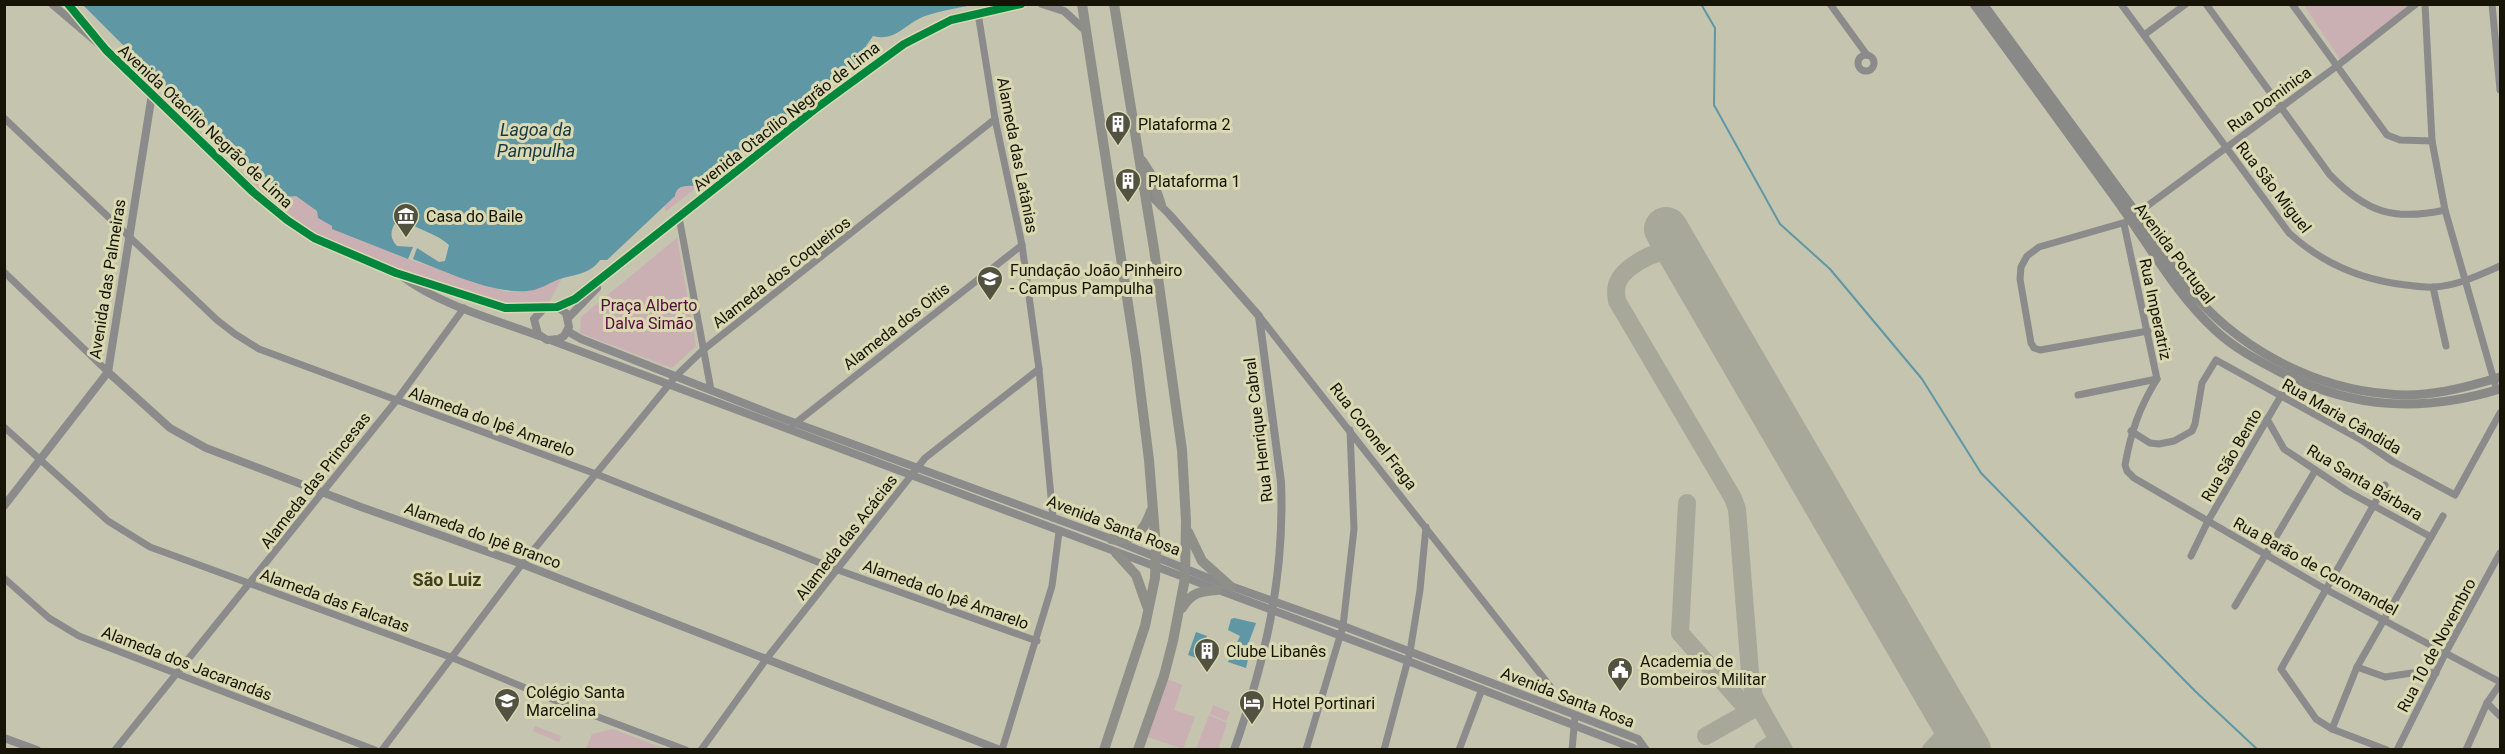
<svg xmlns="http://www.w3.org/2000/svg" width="2505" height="754" font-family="Roboto,sans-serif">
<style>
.green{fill:#caafb3}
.water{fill:#6097a5}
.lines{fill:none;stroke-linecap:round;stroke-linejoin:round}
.stream{stroke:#6097a5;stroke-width:2}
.taxiway{stroke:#a8a89a;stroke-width:18}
.runway{stroke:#a8a89a;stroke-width:44}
.minor{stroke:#8b8b8c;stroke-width:7}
.tertiary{stroke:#8b8b8c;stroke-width:8}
.secondary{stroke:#898988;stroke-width:9}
.trunk{stroke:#8f8f89;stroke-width:10}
.cycleway-casing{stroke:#dad9b2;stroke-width:11}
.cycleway{stroke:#00873e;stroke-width:8}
.labels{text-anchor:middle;stroke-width:6;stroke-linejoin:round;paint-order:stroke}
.street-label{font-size:16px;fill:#151406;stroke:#dad9b2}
.poi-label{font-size:16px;fill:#151406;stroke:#dad9b2;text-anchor:start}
.park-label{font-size:16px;fill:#550b3c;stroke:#dad9b2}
.water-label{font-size:18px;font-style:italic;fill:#143845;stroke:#dad9b2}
.neighbourhood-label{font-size:18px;font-weight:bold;fill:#413f1e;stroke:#dad9b2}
</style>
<rect width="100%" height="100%" fill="#c4c4af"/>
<g class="green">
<polygon points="2304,5 2410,5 2341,61"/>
<polygon points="260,174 287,197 296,196 317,211 318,218 333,226 333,229 408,259 506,292 534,290 562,278 548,304 505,308 324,240 277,205 252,182"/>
<path d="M 700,185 L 665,212 L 665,205 C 671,200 674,190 681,187 C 685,185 694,186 700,185 Z"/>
<polygon points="677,238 696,346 672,368 580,333 581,317"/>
<polygon points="1167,679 1182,685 1174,710 1195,717 1183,749 1148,737"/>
<polygon points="1213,705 1230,712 1226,721 1210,714"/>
<polygon points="1209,715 1227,723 1218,749 1196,749"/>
<polygon points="535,726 561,736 559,742 533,731"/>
<polygon points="612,729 666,749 586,749 592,734"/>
</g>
<g class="water">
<path d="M 83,5 L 973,5 C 957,8 940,11 925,16 C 906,23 896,42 873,36 L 857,59 L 854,68 L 700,185 C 689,187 677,183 675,196 L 607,260 L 600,260 C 589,275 575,274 560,279 C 551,282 542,288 534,290 C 498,297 447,272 413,259 L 417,248 L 439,262 L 445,261 L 449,245 C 436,233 420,231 406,221 L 395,223 C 390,232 390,238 397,246 L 413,247 L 408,259 L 332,229 L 332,226 L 318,218 L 317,211 L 296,196 L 287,197 L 170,92 Z"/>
<polygon points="1234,618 1256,623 1246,650 1250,651 1246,668 1228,662 1240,636 1228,630 1231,619"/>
<polygon points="1196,632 1207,636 1199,659 1188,655"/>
</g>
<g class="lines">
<polyline class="stream" points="1701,4 1715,28 1714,105 1780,224 1830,269 1922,379 1981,473 2195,691 2258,750"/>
<g class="taxiway">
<path d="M 1688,268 C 1681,261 1675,255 1664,253 C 1650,252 1623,269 1618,282 C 1615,288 1616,295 1617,301 L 1733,498 L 1737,509 L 1750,672 L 1754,697 L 1784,750"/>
<polyline points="1687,503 1680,633 1743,704 1754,697"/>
<polyline points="1706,736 1759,706"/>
<polyline points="1935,747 1949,746 1961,750"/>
<polyline points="1763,750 1778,740"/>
<polyline points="1931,750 1942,738 1947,714"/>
</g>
<polyline class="runway" points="1666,229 1969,750"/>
<g class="minor">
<polyline points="1830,4 1867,55"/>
<path d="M 2121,4 L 2289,233 C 2323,264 2361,280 2406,285 C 2415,286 2425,288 2434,287 C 2457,286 2479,275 2500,266"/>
<path d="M 2206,4 L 2330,175 C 2367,213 2394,221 2445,210"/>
<polyline points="2292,4 2387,135 2400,140 2432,141"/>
<polyline points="2425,4 2432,141 2445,210 2495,384"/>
<polyline points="2492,4 2500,90"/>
<polyline points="978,13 995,119 1022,245 1039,369 1053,518"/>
<polyline points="2144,35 2186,4"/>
<circle cx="1866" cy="63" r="8"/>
<polyline points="4,118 217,320 235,334 259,349 596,474 838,570 1037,641"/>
<polyline points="2135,215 2337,66 2416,4"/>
<polyline points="679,217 711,390"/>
<polyline points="2126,222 2039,247 2027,256 2021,267 2020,279 2031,343 2034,348 2040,350 2148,331"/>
<path d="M 2124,224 L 2157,379 C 2139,408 2131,432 2125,465 L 2127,471 L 2134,478 L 2325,589 L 2500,682"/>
<polyline points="4,272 108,372"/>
<polyline points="2433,287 2446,346"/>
<polyline points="1259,316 1553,690"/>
<polyline points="2078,395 2157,379"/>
<polyline points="2267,419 2284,449 2347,491 2431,537"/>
<polyline points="793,425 1022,245"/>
<polyline points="4,427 108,521 150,547 453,658 569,706 686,750"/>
<polyline points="2131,431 2150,443 2159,444 2174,441 2192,431 2195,424 2202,383 2216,360 2363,441 2392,461 2455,495 2500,413"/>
<polyline points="2385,485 2281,669 2316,719 2332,729 2387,750"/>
<polyline points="2191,556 2208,521 2293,375"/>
<polyline points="4,578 49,618 79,636 375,750"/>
<polyline points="2235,606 2315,471"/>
<polyline points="2357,667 2385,677 2419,672 2436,673"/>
<polyline points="2487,703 2500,716"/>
<polyline points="2332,729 2357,667 2443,516"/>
<polyline points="115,750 396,401 464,308"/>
<polyline points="382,750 522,564 676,376 703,350 995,119"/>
<polyline points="701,750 767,658 925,458 1039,369"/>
<polyline points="1002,750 1052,586 1059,532"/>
<polyline points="1306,750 1343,626 1354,529 1350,430"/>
<polyline points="1384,750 1410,652 1420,590 1426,527"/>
<polyline points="1459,750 1482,689"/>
<polyline points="1572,750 1575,716"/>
<polyline points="2397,750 2446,652 2500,553"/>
<polyline points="2466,750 2487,703 2500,684"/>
</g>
<g class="tertiary">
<polyline points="52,4 106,50 253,192 300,230 314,238 396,273 489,304 505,308 557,307 566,313 569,327 564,336 559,339 547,340 538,334 534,319 545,307"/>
<polyline points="68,4 92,34"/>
<polyline points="1042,4 1064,11 1086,31"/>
<path d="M 1144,189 L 1169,214 L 1259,316 L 1281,482 C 1285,577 1265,661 1234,750"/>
<path d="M 403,277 C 442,306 494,319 539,336"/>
<polyline points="557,307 575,299 815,109 904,44 951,20 1021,4"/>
<polyline points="568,318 597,288"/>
<polyline points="567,331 581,339 779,417 1111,539 1211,579 1343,626 1638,739 1646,750"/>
<polyline points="553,341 1408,661 1638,750"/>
<polyline points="108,372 170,428 206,448 361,507 522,564 1000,750"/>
<polyline points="4,506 108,372 152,94"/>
<polyline points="4,738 37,750"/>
</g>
<g class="secondary">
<path d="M 1974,4 C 2022,69 2069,134 2116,199 C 2148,243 2175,293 2215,330 C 2234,348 2257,360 2280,372 C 2354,409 2421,413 2500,389"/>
<path d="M 1983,4 C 2030,68 2077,132 2123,195 C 2145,224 2163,256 2186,285 C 2234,346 2311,388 2389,394 C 2426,398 2465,388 2500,377"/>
</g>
<g class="trunk">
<polyline points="1082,4 1136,356 1149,460 1156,548 1155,578 1145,626 1104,750"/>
<polyline points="1114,4 1154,249 1182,450 1186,521 1185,578 1173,641 1164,676 1138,750"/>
<polyline points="1142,161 1151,175 1161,205"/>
<polyline points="1188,532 1202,561 1231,587"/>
<path d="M 1111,539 C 1134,542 1144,532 1151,511"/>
<polyline points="1116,553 1136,575 1147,606"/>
<path d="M 1182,608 C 1191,593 1200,591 1217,590"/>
</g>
<defs>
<polyline id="cycleway" points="68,4 106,50 253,192 287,220 314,238 396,273 505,308 557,307 575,299 815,109 904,44 951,20 1021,4"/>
</defs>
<use href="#cycleway" class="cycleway-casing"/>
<use href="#cycleway" class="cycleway"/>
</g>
<defs>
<symbol id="building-pin" viewBox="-11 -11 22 30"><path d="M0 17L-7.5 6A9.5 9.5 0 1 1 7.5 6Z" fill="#525241" stroke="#dad9b2"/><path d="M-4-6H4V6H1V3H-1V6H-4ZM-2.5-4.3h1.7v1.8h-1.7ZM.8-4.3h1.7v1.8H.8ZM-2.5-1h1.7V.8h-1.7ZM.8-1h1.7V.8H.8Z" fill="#fff"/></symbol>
<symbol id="museum-pin" viewBox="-11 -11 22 30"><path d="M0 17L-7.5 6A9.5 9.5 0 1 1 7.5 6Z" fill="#525241" stroke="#dad9b2"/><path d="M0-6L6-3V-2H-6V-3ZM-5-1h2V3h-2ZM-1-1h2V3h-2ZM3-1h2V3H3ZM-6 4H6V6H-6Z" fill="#fff"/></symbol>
<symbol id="university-pin" viewBox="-11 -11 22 30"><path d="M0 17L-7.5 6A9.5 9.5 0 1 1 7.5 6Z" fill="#525241" stroke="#dad9b2"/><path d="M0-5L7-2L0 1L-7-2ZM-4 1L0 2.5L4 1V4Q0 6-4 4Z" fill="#fff"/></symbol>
<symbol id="civic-pin" viewBox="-11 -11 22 30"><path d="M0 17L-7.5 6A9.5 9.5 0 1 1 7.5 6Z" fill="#525241" stroke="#dad9b2"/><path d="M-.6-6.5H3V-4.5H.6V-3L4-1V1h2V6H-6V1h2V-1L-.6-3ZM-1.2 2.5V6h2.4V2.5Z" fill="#fff"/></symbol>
<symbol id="school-pin" viewBox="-11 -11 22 30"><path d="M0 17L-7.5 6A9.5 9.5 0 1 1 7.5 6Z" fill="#525241" stroke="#dad9b2"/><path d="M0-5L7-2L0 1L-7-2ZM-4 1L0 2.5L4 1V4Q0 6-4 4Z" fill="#fff"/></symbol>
<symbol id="hotel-pin" viewBox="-11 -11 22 30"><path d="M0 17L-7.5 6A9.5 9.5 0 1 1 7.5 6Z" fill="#525241" stroke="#dad9b2"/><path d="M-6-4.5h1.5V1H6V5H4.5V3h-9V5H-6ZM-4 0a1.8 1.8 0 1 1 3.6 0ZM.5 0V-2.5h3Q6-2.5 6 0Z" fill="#fff"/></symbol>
</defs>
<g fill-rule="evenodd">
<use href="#building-pin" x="1103" y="109" width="30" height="40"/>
<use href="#building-pin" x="1113" y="166" width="30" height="40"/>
<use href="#museum-pin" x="391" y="201" width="30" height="40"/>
<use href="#university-pin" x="975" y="264" width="30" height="40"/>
<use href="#building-pin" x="1192" y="636" width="30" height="40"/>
<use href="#civic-pin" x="1605" y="655" width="30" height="40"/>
<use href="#school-pin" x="492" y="686" width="30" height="40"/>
<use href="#hotel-pin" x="1237" y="688" width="30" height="40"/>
</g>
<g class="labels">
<g class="street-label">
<text transform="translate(2269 99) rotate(-36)" y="6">Rua Dominica</text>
<text transform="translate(786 116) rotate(-38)" y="6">Avenida Otacílio Negrão de Lima</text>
<text transform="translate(206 126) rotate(43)" y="6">Avenida Otacílio Negrão de Lima</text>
<text transform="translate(1018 155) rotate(79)" y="6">Alameda das Latânias</text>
<text transform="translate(2274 187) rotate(52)" y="6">Rua São Miguel</text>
<text transform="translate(2175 253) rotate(53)" y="6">Avenida Portugal</text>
<text transform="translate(781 272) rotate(-38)" y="6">Alameda dos Coqueiros</text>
<text transform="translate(107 279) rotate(-81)" y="6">Avenida das Palmeiras</text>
<text transform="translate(2156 309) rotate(78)" y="6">Rua Imperatriz</text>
<text transform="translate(896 326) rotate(-38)" y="6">Alameda dos Oitis</text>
<text transform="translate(2342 416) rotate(30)" y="6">Rua Maria Cândida</text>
<text transform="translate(492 421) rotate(20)" y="6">Alameda do Ipê Amarelo</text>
<text transform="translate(1258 430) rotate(-97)" y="6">Rua Henrique Cabral</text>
<text transform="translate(1374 436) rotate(52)" y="6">Rua Coronel Fraga</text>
<text transform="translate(2231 455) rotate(-60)" y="6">Rua São Bento</text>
<text transform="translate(315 480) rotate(-52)" y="6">Alameda das Princesas</text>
<text transform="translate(2365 482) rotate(31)" y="6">Rua Santa Bárbara</text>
<text transform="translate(1114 525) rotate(21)" y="6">Avenida Santa Rosa</text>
<text transform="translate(483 535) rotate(20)" y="6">Alameda do Ipê Branco</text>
<text transform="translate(846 537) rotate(-52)" y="6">Alameda das Acácias</text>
<text transform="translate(2316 566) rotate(29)" y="6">Rua Barão de Coromandel</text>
<text transform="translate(946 594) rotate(20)" y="6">Alameda do Ipê Amarelo</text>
<text transform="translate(335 600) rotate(20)" y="6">Alameda das Falcatas</text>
<text transform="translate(2436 645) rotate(-62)" y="6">Rua 10 de Novembro</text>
<text transform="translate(187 663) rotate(21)" y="6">Alameda dos Jacarandás</text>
<text transform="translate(1568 697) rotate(21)" y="6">Avenida Santa Rosa</text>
</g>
<g class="poi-label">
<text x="1138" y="130">Plataforma 2</text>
<text x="1148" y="187">Plataforma 1</text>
<text x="426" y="222">Casa do Baile</text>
<text x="1010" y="276">Fundação João Pinheiro<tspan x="1010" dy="18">- Campus Pampulha</tspan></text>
<text x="1226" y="657">Clube Libanês</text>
<text x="1640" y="667">Academia de<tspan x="1640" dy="18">Bombeiros Militar</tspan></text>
<text x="526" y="698">Colégio Santa<tspan x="526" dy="18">Marcelina</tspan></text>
<text x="1272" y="709">Hotel Portinari</text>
</g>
<g class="park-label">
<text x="649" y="311">Praça Alberto<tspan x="649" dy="18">Dalva Simão</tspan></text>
</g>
<g class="water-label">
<text x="536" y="136">Lagoa da<tspan x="536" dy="21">Pampulha</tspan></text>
</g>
<g class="neighbourhood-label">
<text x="447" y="586">São Luiz</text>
</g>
</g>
<rect width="2505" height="754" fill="none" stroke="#151406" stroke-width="12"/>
</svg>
